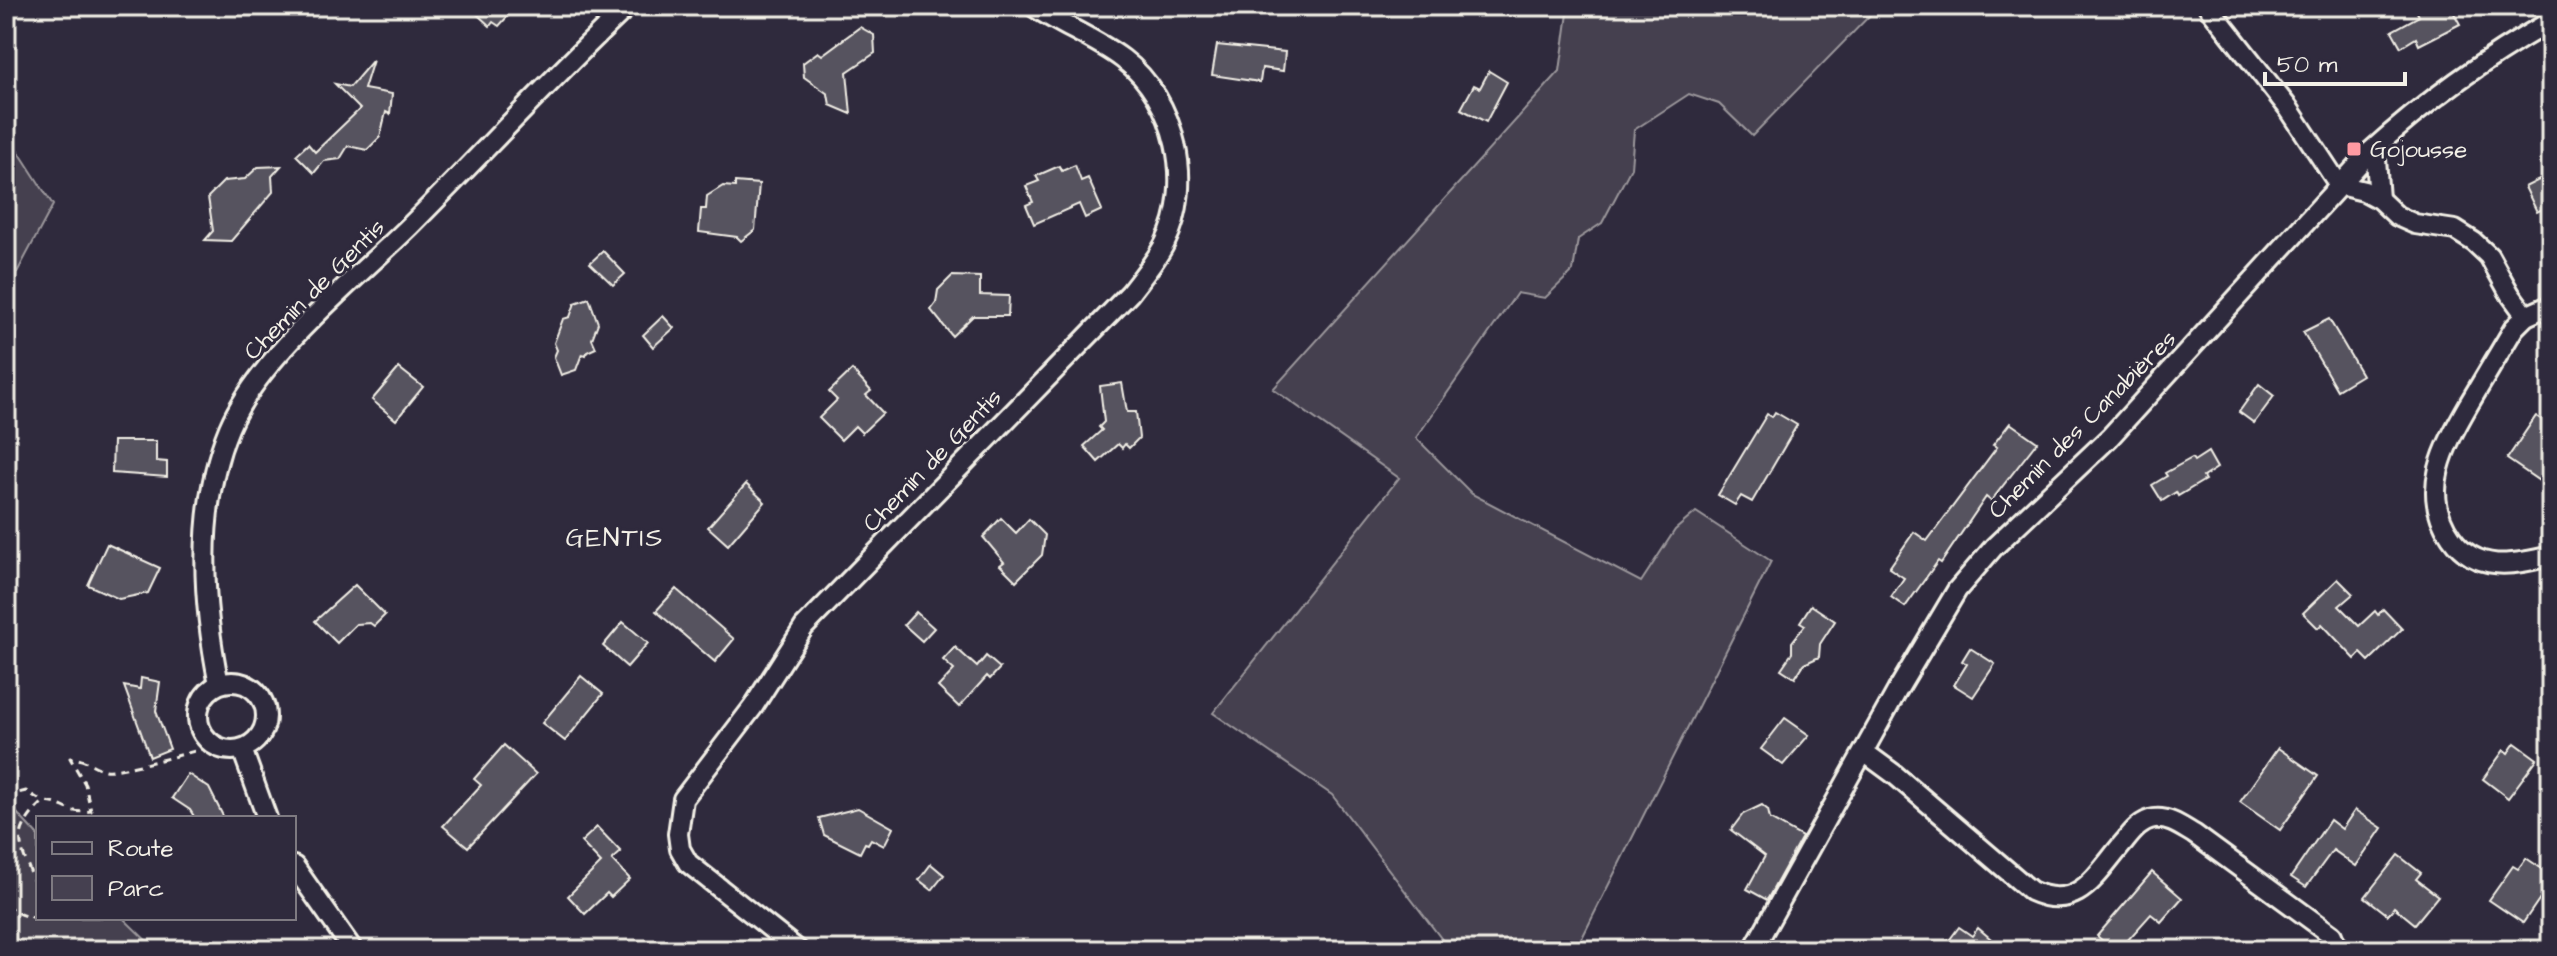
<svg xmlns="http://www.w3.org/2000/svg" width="2557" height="956" font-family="'Architects Daughter',sans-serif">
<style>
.green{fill:#454050;stroke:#9c989c;stroke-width:2}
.building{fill:#56525f;stroke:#f4f1e8;stroke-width:2}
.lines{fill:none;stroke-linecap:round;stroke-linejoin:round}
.street-casing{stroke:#f4f1e8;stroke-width:24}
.path{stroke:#f4f1e8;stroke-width:3;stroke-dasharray:8 6;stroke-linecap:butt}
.street{stroke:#2f2a3d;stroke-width:18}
.poi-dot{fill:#ff9aa2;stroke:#2f2a3d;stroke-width:3}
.labels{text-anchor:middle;stroke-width:6;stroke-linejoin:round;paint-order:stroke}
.poi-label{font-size:24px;fill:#f4f1e8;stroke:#2f2a3d;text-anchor:start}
.street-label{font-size:24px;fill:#f4f1e8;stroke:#2f2a3d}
.neighbourhood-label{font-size:26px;letter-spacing:2px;fill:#f4f1e8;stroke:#2f2a3d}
</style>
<rect width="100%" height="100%" fill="#2f2a3d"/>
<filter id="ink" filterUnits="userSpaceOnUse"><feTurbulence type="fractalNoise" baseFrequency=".0125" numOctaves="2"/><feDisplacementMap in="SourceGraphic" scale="16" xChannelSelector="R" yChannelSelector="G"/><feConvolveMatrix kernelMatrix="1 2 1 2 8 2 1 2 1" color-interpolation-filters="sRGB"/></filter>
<g filter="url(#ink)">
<g class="green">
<polygon points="1569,6 1879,6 1752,136 1719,104 1689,94 1634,130 1631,168 1602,223 1578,239 1573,271 1545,298 1517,293 1416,438 1472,494 1641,582 1675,530 1696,512 1771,561 1576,950 1450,950 1332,795 1213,713 1399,478 1273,389 1560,71"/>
<polygon points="6,132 53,205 6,293"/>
<polygon points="6,801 38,836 38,918 123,918 156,950 6,950"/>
</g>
<g class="building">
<polygon points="468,6 517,6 499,26 493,22 490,26"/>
<polygon points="2414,6 2450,6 2460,24 2419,45 2416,38 2401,47 2392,31 2419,16"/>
<polygon points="860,27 874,35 875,53 847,72 851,114 830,105 828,94 804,77 803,63 818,52 822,55"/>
<polygon points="1217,45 1285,52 1283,71 1262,68 1260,82 1212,75"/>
<polygon points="373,60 364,89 392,94 390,114 386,112 380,137 367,150 348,146 340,159 324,161 314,173 296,155 308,144 315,152 360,109 335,84 350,87"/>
<polygon points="1489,71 1507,82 1486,122 1461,109 1474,85 1480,88"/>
<polygon points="1075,165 1081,181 1088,178 1102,210 1085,218 1079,204 1034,224 1026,205 1033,202 1026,186 1039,181 1036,176 1059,166 1062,171"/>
<polygon points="281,166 272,176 273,192 231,241 205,240 213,231 208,197 224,181 245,179 258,167"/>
<polygon points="2551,174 2551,205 2537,212 2525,187"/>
<polygon points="735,182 759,184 755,230 741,241 737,237 699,232 701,209 706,209 707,196 723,186 735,187"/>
<polygon points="603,251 625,274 613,285 590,263"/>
<polygon points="952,276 980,277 980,295 1009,296 1008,316 973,316 952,336 931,310 936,303 938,290"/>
<polygon points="589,298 598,323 592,339 596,348 587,352 586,355 582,354 576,370 561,375 554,357 557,350 554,343 563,319 570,317 575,303"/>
<polygon points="663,316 674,328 653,347 643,335"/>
<polygon points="2329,319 2362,375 2337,390 2303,332"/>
<polygon points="399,368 423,387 396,420 372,400"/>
<polygon points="852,370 871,391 866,395 883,413 862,433 855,426 841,440 819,418 837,400 829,392"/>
<polygon points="1122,383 1127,412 1136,412 1139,438 1129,448 1125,444 1122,448 1118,444 1098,462 1084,446 1102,430 1099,427 1104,422 1100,386"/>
<polygon points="2259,384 2274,396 2254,423 2239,412"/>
<polygon points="1775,412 1797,425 1752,502 1741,496 1735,505 1718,495 1767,414 1772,417"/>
<polygon points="2536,416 2551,426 2551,439 2543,451 2551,456 2551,489 2507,459"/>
<polygon points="2010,423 2037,442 1991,501 1986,497 1941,563 1938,561 1905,607 1891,597 1904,578 1889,568 1914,532 1927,541 1997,447 1993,445"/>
<polygon points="113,441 156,441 156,461 167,462 167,477 112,473"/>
<polygon points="2208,452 2217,468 2203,477 2205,480 2178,496 2176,492 2162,501 2152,485 2167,476 2165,473 2192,458 2194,461"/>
<polygon points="746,484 765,502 728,545 708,527"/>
<polygon points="1001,518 1016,533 1029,519 1045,535 1042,555 1016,581 1000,565 1004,562 983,537"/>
<polygon points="107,544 160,568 148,593 119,599 88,585"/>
<polygon points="2338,579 2353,594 2339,606 2359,626 2375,611 2378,615 2383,609 2402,629 2369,661 2361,653 2355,659 2322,624 2318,628 2303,613"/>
<polygon points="355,585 385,615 374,626 370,623 356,624 337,643 315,621"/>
<polygon points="676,589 734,639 715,662 656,611"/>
<polygon points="1811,605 1835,621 1820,644 1819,657 1804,664 1795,678 1781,669 1792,653 1792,642 1805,625 1800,622"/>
<polygon points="916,612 934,628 922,641 904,625"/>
<polygon points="623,622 648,643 627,667 603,646"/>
<polygon points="955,647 977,667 986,656 1000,668 990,679 987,676 959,707 938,687 954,670 943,660"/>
<polygon points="1970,648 1995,664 1973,697 1954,685 1967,664 1962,661"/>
<polygon points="581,676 603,694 565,741 542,723"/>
<polygon points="141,678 160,682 156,711 170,749 150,757 124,686 140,689"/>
<polygon points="1785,718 1809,735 1783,765 1761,749"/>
<polygon points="2515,743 2537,759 2508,798 2483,779 2504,750 2508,753"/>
<polygon points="504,745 536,774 468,847 443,826 481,785 474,779"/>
<polygon points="2278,748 2318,776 2280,830 2240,802"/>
<polygon points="188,774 209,788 224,818 195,818 190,810 172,798"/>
<polygon points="1762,805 1768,810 1770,819 1802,837 1767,900 1747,889 1765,856 1731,830 1743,814"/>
<polygon points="858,808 893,828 884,846 871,839 868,844 865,843 860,853 824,835 819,818"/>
<polygon points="2355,810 2382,828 2356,866 2333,850 2306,887 2291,877 2330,820 2342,829"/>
<polygon points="597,827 621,852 612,860 630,879 611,897 607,893 585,914 568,896 601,863 581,842"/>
<polygon points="2398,855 2421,873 2416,879 2438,896 2415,924 2394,907 2388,915 2365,897"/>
<polygon points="2526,858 2551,875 2551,882 2523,923 2489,900 2513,866 2518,869"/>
<polygon points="931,864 944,875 932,890 919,880"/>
<polygon points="2152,872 2182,898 2161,922 2151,914 2119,950 2113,950 2097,936"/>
<polygon points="1959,927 1972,936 1978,928 1991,939 1986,947 1990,950 1942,950"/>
</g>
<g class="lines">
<defs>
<g id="street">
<polyline points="2208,6 2289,109 2339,185"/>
<polyline points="2370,152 2376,159 2379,199"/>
<polyline points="2339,185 2364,191 2379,199 2397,216 2415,224 2455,230 2474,242 2489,256 2510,294 2526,316"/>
<path d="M 2551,305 L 2526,316 L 2514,328 C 2500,352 2485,377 2470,402 C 2446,444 2418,491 2451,537 C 2476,573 2514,565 2551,556"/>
<circle cx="232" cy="716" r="34"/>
<path d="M 219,684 C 202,601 196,508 229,428 C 259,356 354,281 410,226 C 483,153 553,76 628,6"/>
<polyline points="242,749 267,818"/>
<path d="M 1864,752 L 1894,774 L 2031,891 C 2079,913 2096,874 2125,841 C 2133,831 2141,821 2154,819 C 2169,817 2182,827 2194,834 L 2332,935 L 2338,950"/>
<polyline points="294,866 353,950"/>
<path d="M 798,950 L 688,863 L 680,849 L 678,834 L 683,799 L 753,707 L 804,627 L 1130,293 C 1142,277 1156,261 1165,243 C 1195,184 1176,99 1123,59 C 1095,38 1062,26 1033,6"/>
<path d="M 1753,950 L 1897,691 L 1957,590 L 1994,547 L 2110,437 L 2370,152 C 2425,102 2486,58 2551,21"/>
</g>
</defs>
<use href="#street" class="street-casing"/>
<g class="path">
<polyline points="6,796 26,791 43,802"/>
<path d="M 38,900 C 31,853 0,843 43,802 C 64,802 66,815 91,811 L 85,784 L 70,758 C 87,759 91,766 105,770 C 116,773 201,750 214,745"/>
<path d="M 6,904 C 15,913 25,918 38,917"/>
<polyline points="6,932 16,950"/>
<polyline points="6,946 10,950"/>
</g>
<use href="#street" class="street"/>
</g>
</g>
<rect class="poi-dot" x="2346" y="141" width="16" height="16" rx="4"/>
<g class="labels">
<g class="poi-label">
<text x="2370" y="157">Gojousse</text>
</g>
<g class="street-label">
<text transform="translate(314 289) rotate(-45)" y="8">Chemin de Gentis</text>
<text transform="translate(2082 424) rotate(-45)" y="8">Chemin des Canabières</text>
<text transform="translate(932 460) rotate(-46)" y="8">Chemin de Gentis</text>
</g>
<g class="neighbourhood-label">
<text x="615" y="546">GENTIS</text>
</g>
</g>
<rect width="2557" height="956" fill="none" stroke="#2f2a3d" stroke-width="32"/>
<rect x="16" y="16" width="2525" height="924" fill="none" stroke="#f4f1e8" stroke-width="3" filter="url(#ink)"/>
<rect x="36" y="816" width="260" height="104" fill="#2f2a3d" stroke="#7e7a81" stroke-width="2"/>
<rect x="52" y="842" width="40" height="12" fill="#2f2a3d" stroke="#7e7a81" stroke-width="2"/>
<text x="108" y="856" font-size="24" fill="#f4f1e8">Route</text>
<rect x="52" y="876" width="40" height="24" fill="#454050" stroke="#7e7a81" stroke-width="2"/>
<text x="108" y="896" font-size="24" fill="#f4f1e8">Parc</text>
<path d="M2265 72v12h140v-12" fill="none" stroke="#f4f1e8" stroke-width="4"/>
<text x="2277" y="72" font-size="24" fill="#f4f1e8" stroke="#2f2a3d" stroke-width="6" paint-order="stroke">50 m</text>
</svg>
